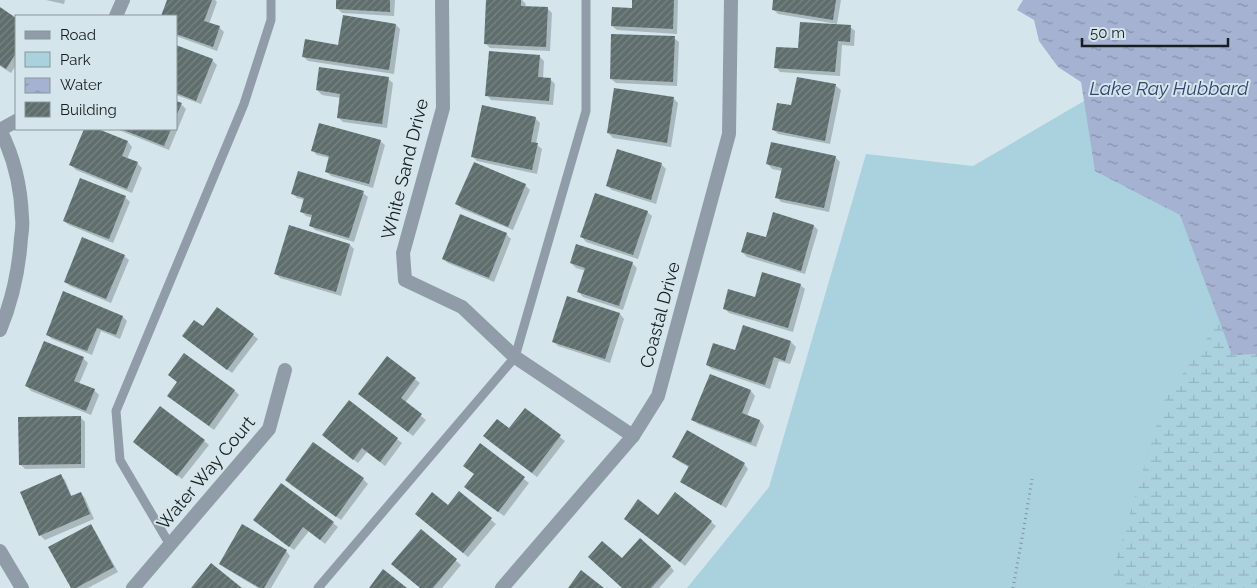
<svg xmlns="http://www.w3.org/2000/svg" width="1257" height="588" font-family="Raleway,sans-serif">
<style>
.green{fill:#a9d2de}
.wetland{fill:url(#wetland-marsh)}
.water{fill:url(#water-ripples)}
.shadow{fill:#0003}
.building{fill:url(#building-hatch)}
.lines{fill:none;stroke-linecap:round;stroke-linejoin:round}
.path{stroke:#839194;stroke-width:3;stroke-dasharray:1 4;stroke-linecap:butt}
.service{stroke:#909da8;stroke-width:9}
.minor{stroke:#909da8;stroke-width:14}
.labels{text-anchor:middle;stroke-width:4;stroke-linejoin:round;paint-order:stroke}
.street-label{font-size:18px;fill:#171e20;stroke:#d4e6eb}
.water-label{font-size:19px;font-style:italic;fill:#34436f;stroke:#d4e6eb}
</style>
<defs>
<pattern id="wetland-marsh" width="20" height="14" patternUnits="userSpaceOnUse" patternTransform="scale(1.25)"><rect width="20" height="14" fill="#a9d2de"/><path d="M1 5h8M5 5V1M11 12h8M15 12V8" fill="none" stroke="#91b4be"/></pattern>
<pattern id="water-ripples" width="26" height="14" patternUnits="userSpaceOnUse" patternTransform="scale(1.25)"><rect width="26" height="14" fill="#a6b2d2"/><path d="M2 4q2-2 4 0t4 0M15 11q2-2 4 0t4 0" fill="none" stroke="#8690aa"/></pattern>
<pattern id="building-hatch" width="6" height="6" patternUnits="userSpaceOnUse" patternTransform="scale(1.25)"><rect width="6" height="6" fill="#5d6e6d"/><path d="M-1 1l2-2M0 6l6-6M5 7l2-2" fill="none" stroke="#798585"/></pattern>
</defs>
<rect width="100%" height="100%" fill="#d4e6eb"/>
<polygon class="green" points="1257,36 1257,588 687,588 769,487 866,154 973,166 1149,63"/>
<polygon class="wetland" points="1219,321 1232,355 1257,354 1257,588 1122,588 1110,580 1164,401"/>
<polygon class="water" points="1023,0 1257,0 1257,354 1232,355 1180,215 1095,171 1081,82 1058,67 1039,41 1034,20 1017,10"/>
<g class="shadow">
<polygon points="46,0 65,0 64,4"/>
<polygon points="168,0 215,0 217,2 209,24 219,27 224,32 217,51 176,36 176,16 162,16"/>
<polygon points="338,0 395,0 394,16 342,13 337,8"/>
<polygon points="487,0 522,0 526,4 525,7 547,8 552,13 550,51 490,48 485,43"/>
<polygon points="633,0 678,0 677,34 617,30 612,26 633,9"/>
<polygon points="774,0 841,0 837,24 778,14 773,9"/>
<polygon points="0,8 16,19 16,65 11,73 0,66"/>
<polygon points="396,25 400,29 394,74 308,61 303,56 339,46"/>
<polygon points="850,27 855,31 854,46 842,45 840,76 780,72 776,67 800,50"/>
<polygon points="674,38 679,42 677,86 616,83 611,79"/>
<polygon points="176,46 212,60 217,65 201,104 176,95"/>
<polygon points="539,56 544,61 543,79 550,79 555,84 553,105 491,100 487,95"/>
<polygon points="798,78 836,86 841,90 830,144 778,134 773,129 792,107"/>
<polygon points="388,79 393,83 387,128 343,122 338,117 341,98 322,95 317,90"/>
<polygon points="673,98 678,103 671,147 613,138 608,133"/>
<polygon points="176,102 181,104 186,109 169,150 116,129 176,129"/>
<polygon points="535,118 540,123 536,144 542,149 537,174 477,161 472,156"/>
<polygon points="86,129 94,129 128,142 132,147 127,159 137,163 142,168 132,193 76,170 71,165"/>
<polygon points="380,141 385,145 373,188 331,176 326,171 330,158 317,155 312,150"/>
<polygon points="835,157 840,162 829,212 781,202 777,197 782,171 772,169 768,164"/>
<polygon points="661,164 666,169 656,204 612,190 607,186"/>
<polygon points="525,185 530,190 513,230 462,209 457,204"/>
<polygon points="363,193 368,197 354,242 315,230 311,226 313,218 306,216 301,211 305,200 297,198 293,194"/>
<polygon points="125,197 130,202 113,243 69,225 64,221"/>
<polygon points="647,212 652,216 638,259 586,242 582,237"/>
<polygon points="814,226 818,230 805,274 747,257 742,252"/>
<polygon points="290,227 350,245 354,249 341,296 280,278 276,274"/>
<polygon points="506,234 511,239 494,282 448,263 443,259"/>
<polygon points="124,256 129,260 111,303 70,286 65,282"/>
<polygon points="571,263 632,263 637,268 623,310 583,297 579,292 586,271 576,268"/>
<polygon points="800,285 805,289 793,332 729,313 724,308"/>
<polygon points="64,293 123,317 127,321 120,339 101,331 92,355 52,339 47,334"/>
<polygon points="568,297 620,314 624,319 610,363 558,346 553,341"/>
<polygon points="744,327 791,342 796,347 790,364 779,361 770,389 712,369 707,365 736,351"/>
<polygon points="203,328 253,335 258,339 232,373 188,340"/>
<polygon points="83,358 88,363 79,384 94,390 99,395 91,415 31,391 27,386"/>
<polygon points="387,358 420,383 405,403 426,420 413,436 364,398"/>
<polygon points="710,376 751,391 755,396 747,416 760,421 764,426 756,447 698,424 693,420"/>
<polygon points="178,382 235,391 239,395 214,430 173,400 169,396"/>
<polygon points="525,410 565,441 537,477 489,441 509,430"/>
<polygon points="80,417 85,422 85,468 25,469 20,464"/>
<polygon points="323,435 397,439 402,443 385,466 367,452 358,463"/>
<polygon points="204,441 209,445 182,479 139,447"/>
<polygon points="481,445 529,483 504,516 471,492 476,475"/>
<polygon points="674,456 744,464 748,469 726,508 687,486 682,481 690,468 678,461"/>
<polygon points="61,476 65,480 72,497 81,493 85,498 94,519 45,540 40,535"/>
<polygon points="363,479 368,484 341,520 291,485 287,480"/>
<polygon points="459,493 496,524 468,557 421,518 448,507"/>
<polygon points="676,494 716,526 685,566 630,523 658,516"/>
<polygon points="333,523 338,527 325,544 309,531 294,550 260,525"/>
<polygon points="90,526 95,531 118,572 88,588 72,588"/>
<polygon points="421,531 461,565 442,588 421,588"/>
<polygon points="286,551 290,556 271,588 258,588 225,568 220,564"/>
<polygon points="670,566 674,571 659,588 623,588"/>
</g>
<g class="building">
<polygon points="167,0 212,0 204,21 220,26 213,47 176,34 176,16 161,16"/>
<polygon points="336,0 390,0 390,12 336,9"/>
<polygon points="486,0 521,0 521,6 548,7 546,47 484,44"/>
<polygon points="632,0 674,0 673,29 611,26 612,7 632,8"/>
<polygon points="773,0 836,0 833,20 772,10"/>
<polygon points="0,7 16,18 16,53 6,69 0,65"/>
<polygon points="343,15 396,24 389,70 302,57 305,39 338,45"/>
<polygon points="800,22 851,25 850,42 838,41 835,72 774,68 776,47 798,48"/>
<polygon points="611,34 675,36 673,82 610,79"/>
<polygon points="176,45 213,59 196,101 176,93"/>
<polygon points="489,51 540,55 538,77 551,78 549,101 485,96"/>
<polygon points="319,67 389,77 382,124 337,118 340,94 316,90"/>
<polygon points="797,77 836,84 825,141 772,130 777,103 791,105"/>
<polygon points="614,88 674,97 667,143 607,133"/>
<polygon points="176,101 182,103 176,116"/>
<polygon points="482,105 536,117 531,142 538,143 532,170 471,157"/>
<polygon points="319,123 381,140 369,184 325,172 329,156 311,151"/>
<polygon points="84,129 98,129 128,141 122,156 138,162 127,189 69,165"/>
<polygon points="121,129 171,129 164,146"/>
<polygon points="771,142 836,156 824,208 775,198 782,168 766,164"/>
<polygon points="617,149 662,163 651,200 606,186"/>
<polygon points="474,162 526,184 508,227 455,204"/>
<polygon points="298,171 364,191 349,238 309,226 312,215 300,212 304,198 291,194"/>
<polygon points="80,178 126,196 109,239 63,221"/>
<polygon points="595,193 648,211 633,255 580,237"/>
<polygon points="773,212 814,225 801,271 741,252 747,232 766,237"/>
<polygon points="460,214 507,233 489,278 442,259"/>
<polygon points="289,225 350,244 336,292 274,274"/>
<polygon points="82,237 125,255 106,299 64,282"/>
<polygon points="576,244 633,262 619,306 577,292 585,268 570,263"/>
<polygon points="762,272 801,284 788,328 723,309 728,289 755,297"/>
<polygon points="63,291 123,316 116,335 97,328 87,351 46,335"/>
<polygon points="567,296 620,313 605,359 552,342"/>
<polygon points="217,307 254,334 227,370 182,336 194,320 203,326"/>
<polygon points="743,325 791,341 785,361 774,357 765,385 706,365 713,343 735,350"/>
<polygon points="44,341 84,357 74,381 95,389 86,411 25,386"/>
<polygon points="184,353 235,390 209,426 167,396 177,382 168,375"/>
<polygon points="387,356 416,378 401,398 422,414 408,432 358,394"/>
<polygon points="710,374 751,390 742,413 760,420 751,443 691,420"/>
<polygon points="349,400 398,438 380,462 362,448 353,460 322,435"/>
<polygon points="160,406 205,440 177,476 133,442"/>
<polygon points="525,408 561,435 532,473 483,436 497,419 509,428"/>
<polygon points="81,416 81,464 19,465 18,417"/>
<polygon points="687,430 745,463 721,505 680,482 689,466 672,457"/>
<polygon points="313,442 364,478 336,517 285,480"/>
<polygon points="480,443 525,477 498,512 464,487 474,474 463,466"/>
<polygon points="61,474 71,496 81,492 90,514 39,536 20,492"/>
<polygon points="281,483 334,522 320,540 303,527 289,547 253,520"/>
<polygon points="459,491 492,518 463,553 415,514 432,492 448,505"/>
<polygon points="675,492 712,521 680,562 624,519 638,499 658,515"/>
<polygon points="91,524 114,567 76,588 71,588 48,547"/>
<polygon points="242,524 287,550 264,588 260,588 219,564"/>
<polygon points="421,529 457,559 433,588 420,588 391,564"/>
<polygon points="640,538 671,566 651,588 622,588 588,557 602,541 622,558"/>
<polygon points="211,563 242,588 191,588"/>
<polygon points="383,569 407,588 369,588"/>
<polygon points="581,570 604,588 568,588"/>
</g>
<g class="lines">
<polyline class="path" points="1013,588 1023,533 1032,479"/>
<g class="service">
<polyline points="170,545 120,460 116,411 244,104 271,20 271,0"/>
<polyline points="318,588 515,357 586,111 586,0"/>
</g>
<g class="minor">
<polyline points="442,0 443,108 403,253 405,280 462,307 515,357 633,436"/>
<polyline points="116,16 123,0"/>
<path d="M 0,130 C 14,157 21,188 22,218 C 23,225 22,231 21,238 C 19,269 12,301 0,330"/>
<polyline points="0,130 16,121"/>
<polyline points="0,551 22,588"/>
<polyline points="133,588 269,429 285,370"/>
<polyline points="502,588 633,436 658,396 729,134 731,0"/>
</g>
</g>
<g class="labels">
<g class="street-label">
<text transform="translate(405 169) rotate(-76)" y="6">White Sand Drive</text>
<text transform="translate(660 315) rotate(-75)" y="6">Coastal Drive</text>
<text transform="translate(206 473) rotate(-50)" y="6">Water Way Court</text>
</g>
<g class="water-label">
<text x="1169" y="95">Lake Ray Hubbard</text>
</g>
</g>
<rect x="15" y="15" width="162" height="115" fill="#d4e6eb" stroke="#88969a"/>
<rect x="25" y="31" width="25" height="8" fill="#909da8" stroke="#88969a"/>
<text x="60" y="40" font-size="15" fill="#171e20">Road</text>
<rect x="25" y="52" width="25" height="15" fill="#a9d2de" stroke="#88969a"/>
<text x="60" y="65" font-size="15" fill="#171e20">Park</text>
<rect x="25" y="78" width="25" height="15" fill="url(#water-ripples)" stroke="#88969a"/>
<text x="60" y="90" font-size="15" fill="#171e20">Water</text>
<rect x="25" y="102" width="25" height="15" fill="url(#building-hatch)" stroke="#88969a"/>
<text x="60" y="115" font-size="15" fill="#171e20">Building</text>
<path d="M1082 38v8h146v-8" fill="none" stroke="#171e20" stroke-width="2.5"/>
<text x="1090" y="38" font-size="15" fill="#171e20" stroke="#d4e6eb" stroke-width="4" paint-order="stroke">50 m</text>
</svg>
